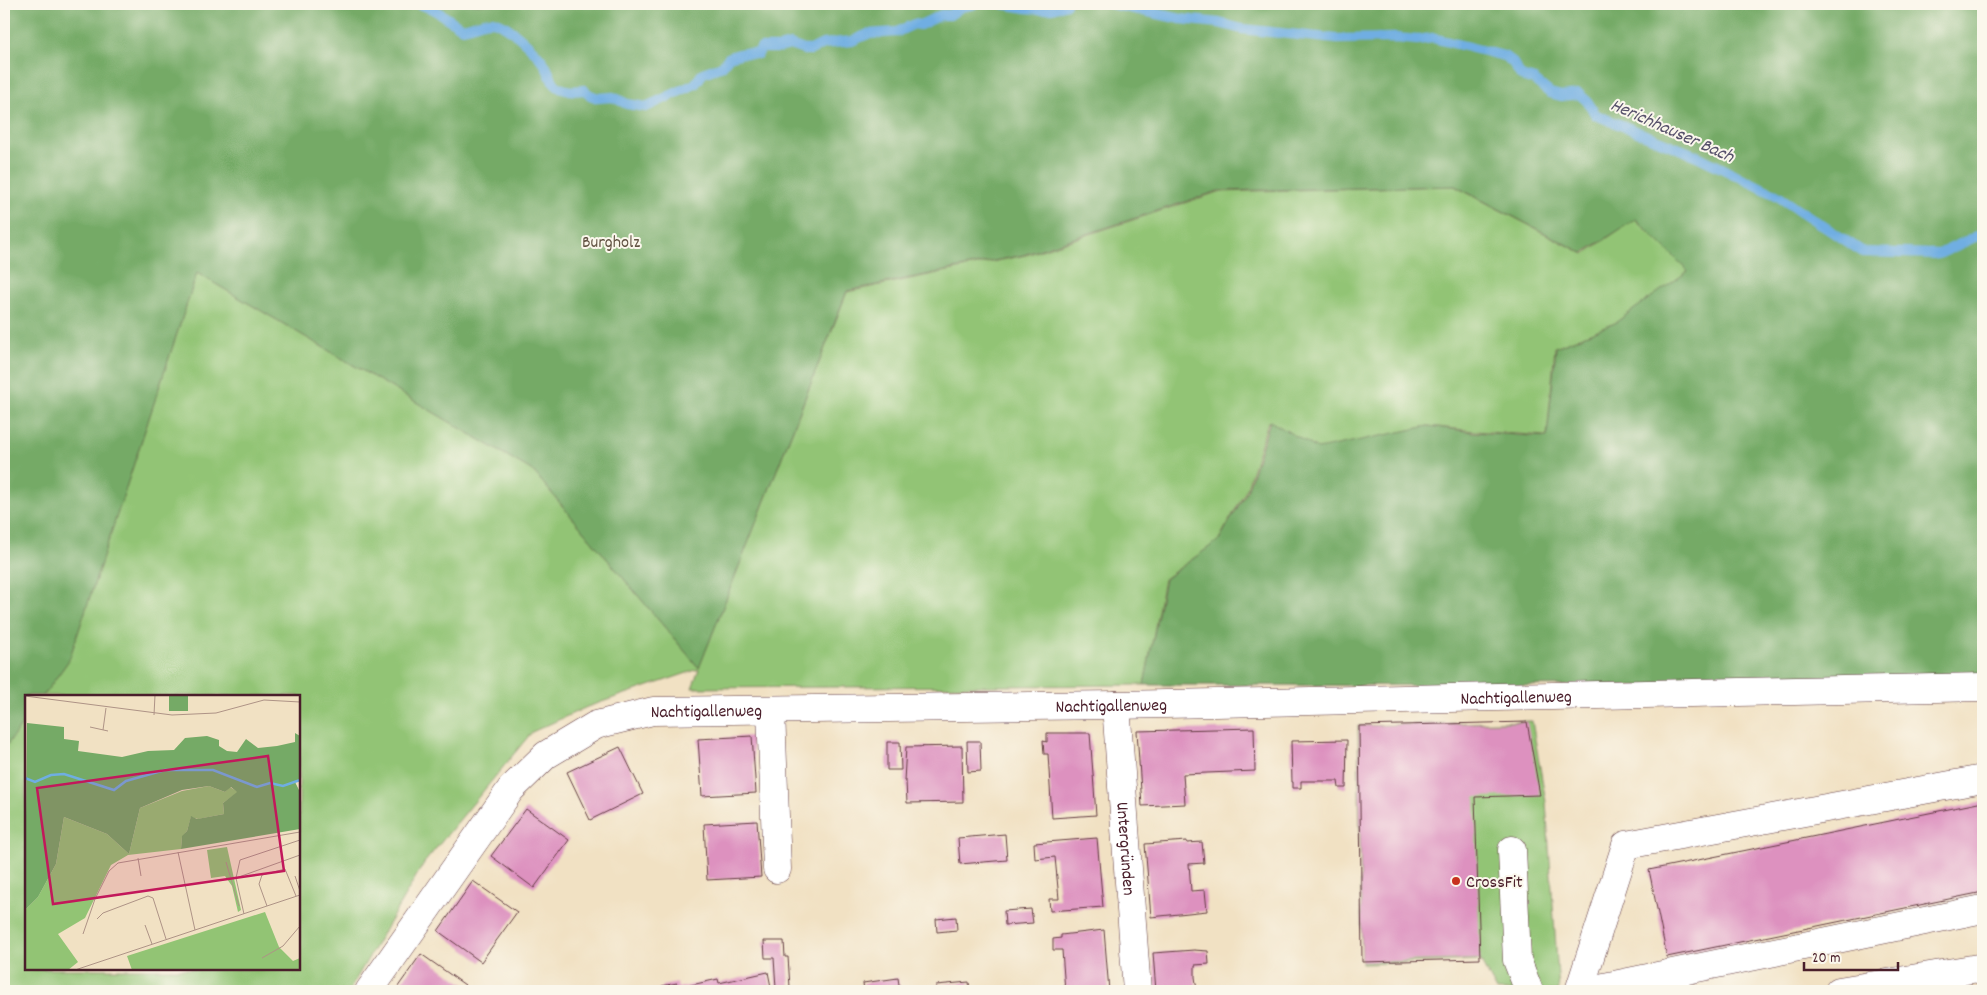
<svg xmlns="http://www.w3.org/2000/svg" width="1987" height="995" font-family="Dekko,sans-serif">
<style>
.green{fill:#92c474;stroke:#6e7250}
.forest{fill:#75aa66;stroke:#606448}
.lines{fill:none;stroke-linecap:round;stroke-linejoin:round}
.stream{stroke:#6faee2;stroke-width:10}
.building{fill:#dd91bf}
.minor-casing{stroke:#633c42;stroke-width:29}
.minor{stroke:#fff;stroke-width:28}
.poi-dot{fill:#c8321e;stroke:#fbf7ec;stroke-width:2}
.labels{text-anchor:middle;stroke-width:4;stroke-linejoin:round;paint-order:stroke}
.park-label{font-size:18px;fill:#605141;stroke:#fbf7ec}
.street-label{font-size:18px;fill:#4a1f2b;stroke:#fbf7ec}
.poi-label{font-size:18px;fill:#4a1f2b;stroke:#fbf7ec;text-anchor:start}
.water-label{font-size:19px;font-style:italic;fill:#57516b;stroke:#fbf7ec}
.inset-river{fill:none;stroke:#6faee2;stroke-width:2.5}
.inset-road{fill:none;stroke:#ae9386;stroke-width:1}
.view{fill:#c2185b;fill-opacity:0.15;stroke:#c2185b;stroke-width:2.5}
.inset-edge{fill:none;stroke:#4a1f2b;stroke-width:2.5}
</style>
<rect width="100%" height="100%" fill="#fbf7ec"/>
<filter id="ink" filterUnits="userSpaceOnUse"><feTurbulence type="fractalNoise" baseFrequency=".02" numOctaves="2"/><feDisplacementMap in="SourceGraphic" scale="10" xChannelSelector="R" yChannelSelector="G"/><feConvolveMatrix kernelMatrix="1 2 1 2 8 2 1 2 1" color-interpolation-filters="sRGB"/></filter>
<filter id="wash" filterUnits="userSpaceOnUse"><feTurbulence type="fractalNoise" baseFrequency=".0096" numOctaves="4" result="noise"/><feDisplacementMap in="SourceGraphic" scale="20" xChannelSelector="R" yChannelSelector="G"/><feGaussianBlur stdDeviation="1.12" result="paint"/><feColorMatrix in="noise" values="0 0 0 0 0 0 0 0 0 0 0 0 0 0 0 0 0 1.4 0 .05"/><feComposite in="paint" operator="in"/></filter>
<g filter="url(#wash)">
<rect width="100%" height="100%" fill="#f1e1c3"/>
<g class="green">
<polygon points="1454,186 1584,254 1635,219 1689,271 1615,323 1555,347 1547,436 1475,431 1428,426 1320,450 1268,422 1246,490 1218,541 1164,579 1144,685 692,688 699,669 587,707 532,732 424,863 349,991 4,991 4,749 26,719 26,969 299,969 299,696 43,696 69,660 197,273 533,471 699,668 847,292 1026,255 1218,192"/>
<polygon points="1532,721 1546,802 1559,991 1497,991 1480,960 1362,964 1358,726"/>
</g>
<polygon class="forest" points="4,4 1983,4 1983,677 1689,686 1144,685 1165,579 1219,540 1247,491 1270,421 1318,449 1428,426 1473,432 1547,437 1556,347 1615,323 1688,271 1636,219 1583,253 1455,186 1218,191 1023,255 847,291 699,668 533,471 197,273 69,660 43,696 26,696 26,719 4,749"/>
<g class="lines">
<g class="stream">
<path d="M 418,4 L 433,9 L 462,28 C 472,27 481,21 491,21 C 506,21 536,52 544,63 C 548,69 550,78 555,84 C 562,92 574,91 584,90 L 590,95 L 598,98 L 613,97 L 627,104 L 646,107 L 695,84 L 703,73 L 722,66 L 729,57 L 743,53 L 758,54 L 761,48 L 779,48 L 790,45 L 804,50 L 811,50 L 823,44 L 852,41 L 868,34 L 897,32 L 914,24 L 920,25 L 941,15 L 950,15 L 961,7 L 975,4"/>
<path d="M 1002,4 C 1027,8 1042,13 1066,4"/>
<polyline points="1111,4 1181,19 1219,23 1242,29 1337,39 1396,38 1417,40 1433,38 1504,56 1513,63 1521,76 1534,80 1550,93 1561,96 1579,94 1587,101 1596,115 1697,156 1776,195 1863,252 1939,254 1977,236 1983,238"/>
</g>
</g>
<g id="blocks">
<g class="building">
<polygon points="1527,722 1540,795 1475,797 1480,959 1362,962 1359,726"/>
<polygon points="1254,728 1255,771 1183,774 1185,804 1142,806 1137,731"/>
<polygon points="1047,733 1090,733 1096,815 1052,818 1048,754 1044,754 1043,741 1047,742"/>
<polygon points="752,736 756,793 702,796 698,739"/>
<polygon points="1347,740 1346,788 1339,788 1338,781 1301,781 1301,788 1293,788 1293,782 1292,782 1291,741"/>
<polygon points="967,741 980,741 981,771 968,772"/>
<polygon points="887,742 900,742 901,770 887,770"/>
<polygon points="962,746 963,802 907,803 906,781 904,781 906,747"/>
<polygon points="620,747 643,794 590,820 567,772"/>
<polygon points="1983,802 1983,892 1667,957 1649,870"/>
<polygon points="526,809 569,840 534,888 491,856"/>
<polygon points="757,821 761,877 707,880 704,824"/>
<polygon points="1005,834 1007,860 960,864 958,838"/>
<polygon points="1097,838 1103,907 1050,911 1049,899 1059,899 1055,857 1035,859 1034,843"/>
<polygon points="1187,841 1187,843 1202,842 1204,863 1189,864 1191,891 1205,890 1207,911 1151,917 1145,844"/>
<polygon points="473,881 517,912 481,962 438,931"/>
<polygon points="1031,909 1033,923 1005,925 1004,911"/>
<polygon points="956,917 957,930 937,932 936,919"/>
<polygon points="1104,930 1109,991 1065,991 1062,950 1053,950 1053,939 1061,938 1061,935"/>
<polygon points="764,941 784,941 785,957 788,957 790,987 776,988 774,958 765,958"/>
<polygon points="1194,950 1208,951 1209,964 1195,965 1195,977 1197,990 1211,988 1211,991 1156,991 1153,953"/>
<polygon points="421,954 465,985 460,991 395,991"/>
<polygon points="768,972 771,987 769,987 770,991 652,991 662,988 662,986 677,983 678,988 718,979 719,983"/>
<polygon points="898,978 900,991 864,991 863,983"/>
<polygon points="969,982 970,991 936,991 936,985"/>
</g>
</g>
</g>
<g filter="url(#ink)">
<use href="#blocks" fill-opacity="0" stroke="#633c42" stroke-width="1"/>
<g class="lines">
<defs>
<g id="minor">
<path id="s1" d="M 1116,705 L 1137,991"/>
<polyline points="771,711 777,869"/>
<polyline points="1512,850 1517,960 1529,991"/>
<path id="s2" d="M 369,991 L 511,789 L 546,755 L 596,725 L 653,711 L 1116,705 L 1983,687"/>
<polyline points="1579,991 1626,845 1983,779"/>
<polyline points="1585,991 1983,909"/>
<polyline points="1839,991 1978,968 1983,971"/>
</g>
</defs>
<use href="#minor" class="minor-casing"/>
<use href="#minor" class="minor"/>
</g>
</g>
<circle class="poi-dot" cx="1456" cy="881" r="5"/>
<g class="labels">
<g class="park-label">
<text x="611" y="247">Burgholz</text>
</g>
<g class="street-label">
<text dy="6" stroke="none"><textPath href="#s2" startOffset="1276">Nachtigallenweg</textPath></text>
<text dy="6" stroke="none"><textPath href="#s2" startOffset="871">Nachtigallenweg</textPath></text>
<text dy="6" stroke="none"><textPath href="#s2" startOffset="466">Nachtigallenweg</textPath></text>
<text dy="6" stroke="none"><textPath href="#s1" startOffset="144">Untergründen</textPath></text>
</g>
<g class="poi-label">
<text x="1466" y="887">CrossFit</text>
</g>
<g class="water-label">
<text transform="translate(1673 129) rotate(24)" y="7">Herichhauser Bach</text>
</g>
</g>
<g transform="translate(25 695)">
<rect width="275" height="275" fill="#f1e1c3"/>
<path d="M 184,91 L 200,97 L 205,92 L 213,97 L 198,108 L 199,119 L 173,124 L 166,122 L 162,136 L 157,142 L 156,154 L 103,160 L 86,170 L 60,223 L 33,239 L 53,267 L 43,275 L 0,275 L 0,215 L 13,202 L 31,169 L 39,122 L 82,139 L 104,159 L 115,113 L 157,96 ZM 202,152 L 216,215 L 213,217 L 207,191 L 200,181 L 186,183 L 182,155 ZM 240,217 L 254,252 L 268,266 L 275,263 L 275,275 L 107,275 L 102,261 Z" fill="#92c474"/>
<path d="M 144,0 L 163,0 L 163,16 L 144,16 ZM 2,28 L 39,32 L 39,44 L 54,46 L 53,56 L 97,62 L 123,56 L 149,55 L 160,43 L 182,41 L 194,45 L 194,51 L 202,56 L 212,57 L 221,44 L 233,53 L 252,51 L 270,47 L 270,38 L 275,41 L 275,86 L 270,87 L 275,97 L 275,134 L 156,154 L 157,141 L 162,136 L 166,121 L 172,124 L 199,119 L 198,108 L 212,97 L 206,92 L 200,97 L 184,91 L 157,95 L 115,113 L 104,159 L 82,139 L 39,122 L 31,169 L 13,202 L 0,215 Z" fill="#75aa66"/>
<path class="inset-river" d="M 0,83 L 10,87 L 26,80 L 39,79 L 89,95 L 101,86 L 140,75 L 188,75 L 232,92 L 245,88 L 258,91 L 275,85"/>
<path class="inset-road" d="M 0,1 L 147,20 L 191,18 L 239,5 L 275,7M 129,20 L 130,0M 65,32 L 83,36M 78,35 L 81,13M 153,157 L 170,235M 113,163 L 116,181M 201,167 L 214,211M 270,181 L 275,196M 211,183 L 275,160M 242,211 L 234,189 L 237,180 L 260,174 L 271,201M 219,219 L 211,183 L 215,165 L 275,145M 72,224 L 78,218 L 123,201 L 128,203 L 141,244M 120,230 L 127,249M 58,239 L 70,204 L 84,176 L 93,168 L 275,137M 237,263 L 258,251 L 275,231M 50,275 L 275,200"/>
<path class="view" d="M 243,61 L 259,176 L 28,209 L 12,93 Z"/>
<rect width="275" height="275" class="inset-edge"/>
</g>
<rect width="1987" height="995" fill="none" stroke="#fbf7ec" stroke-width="20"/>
<path d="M1804 962v8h94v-8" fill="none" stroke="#4a1f2b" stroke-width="2.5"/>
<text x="1812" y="962" font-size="15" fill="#4a1f2b" stroke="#fbf7ec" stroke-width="4" paint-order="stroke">20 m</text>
</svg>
